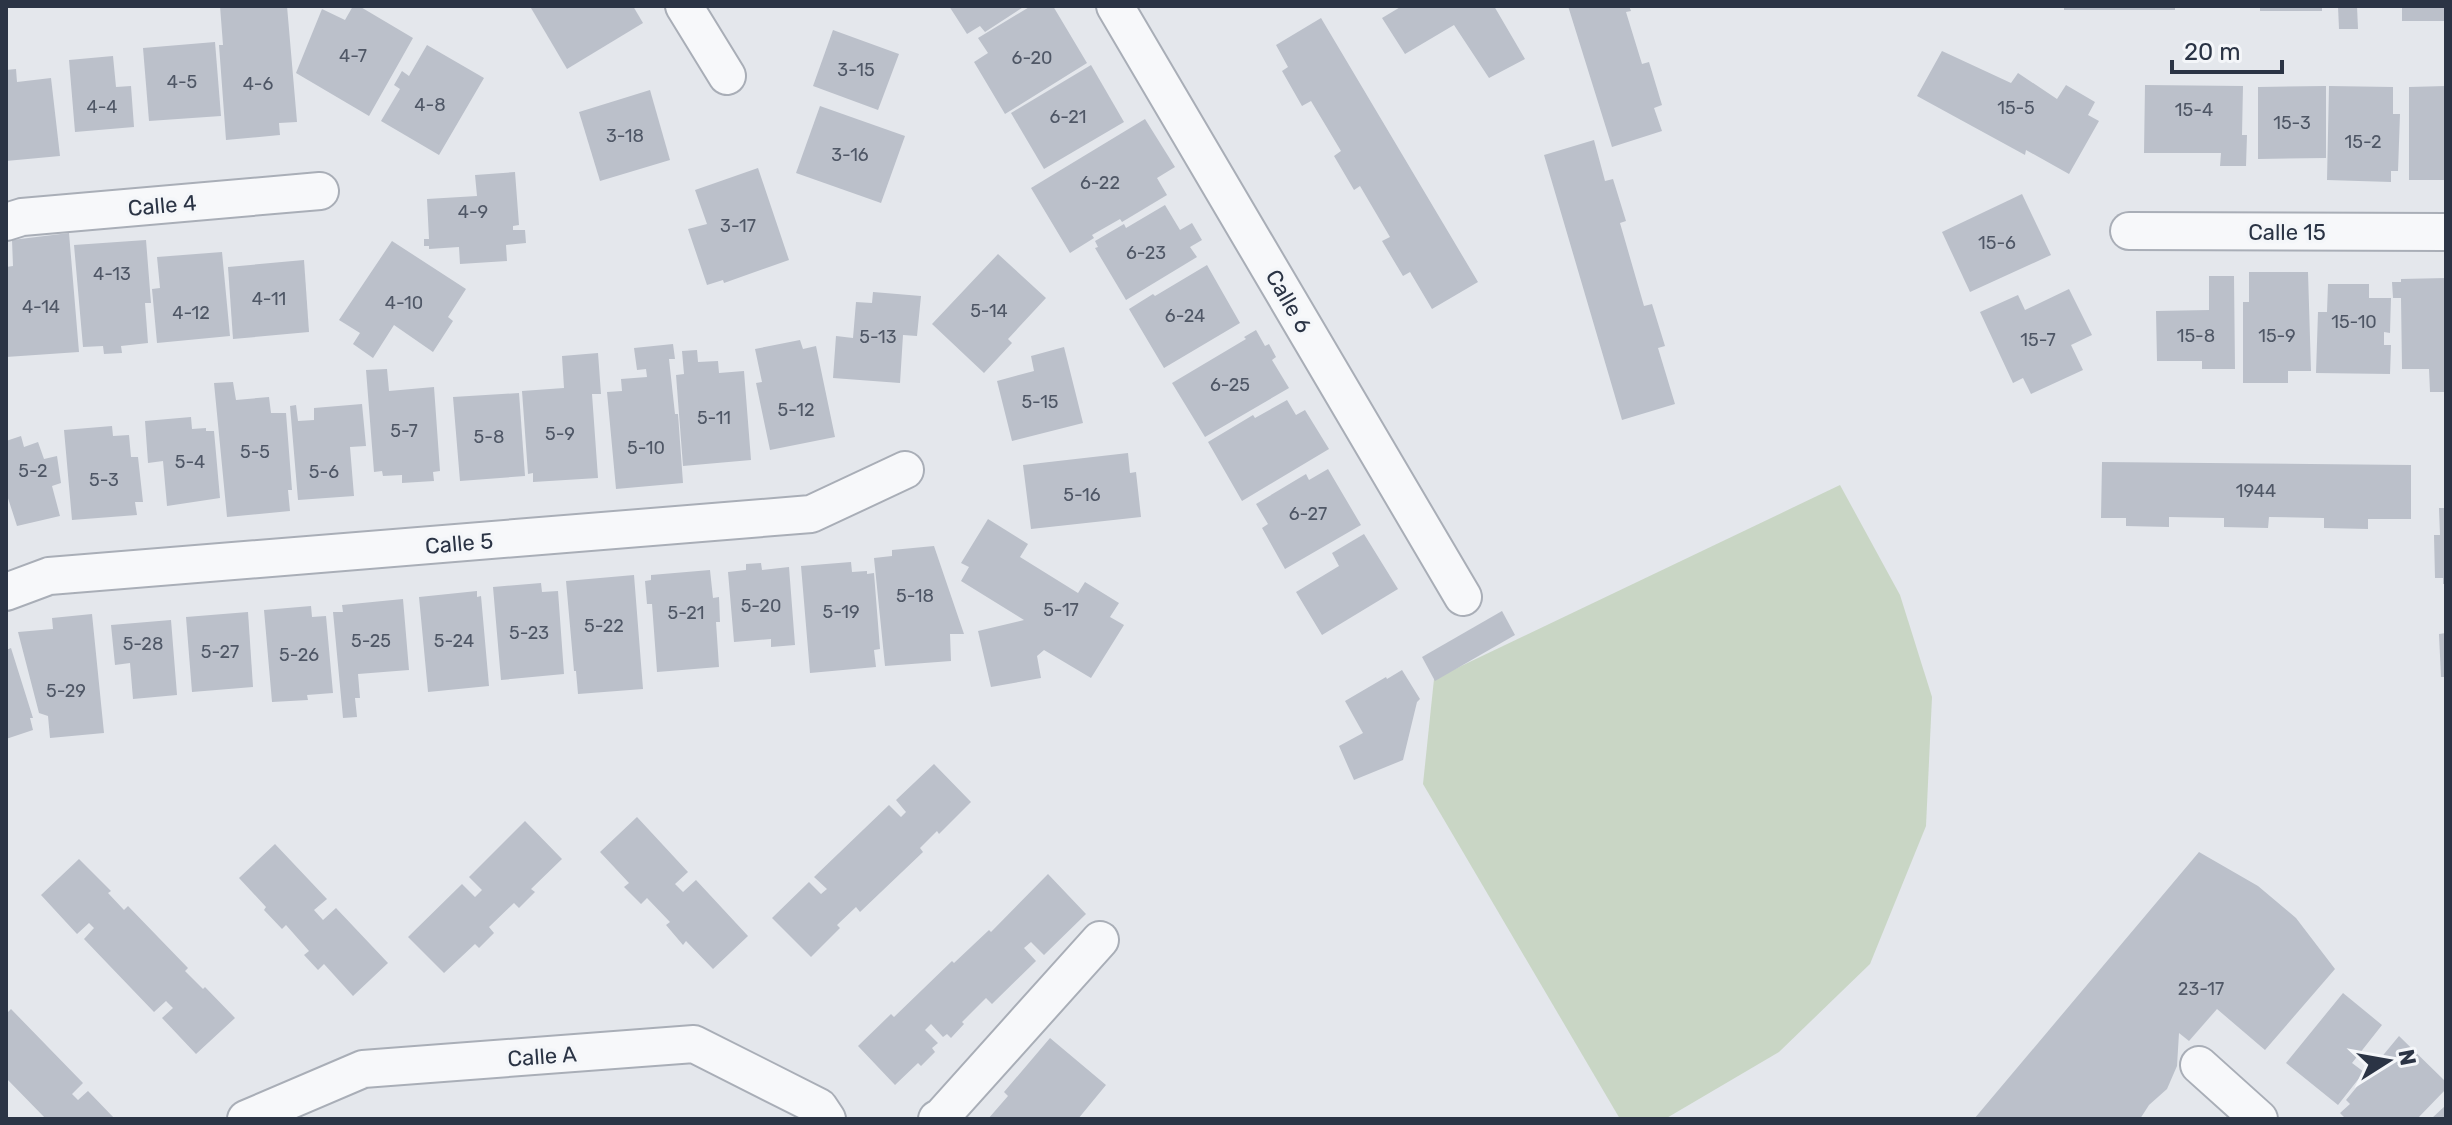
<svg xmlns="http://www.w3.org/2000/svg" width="2452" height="1125" font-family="Rubik,sans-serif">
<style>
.green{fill:#c9d6c5}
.building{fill:#bbc0ca}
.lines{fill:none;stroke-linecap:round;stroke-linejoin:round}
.street-casing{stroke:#a9aeb7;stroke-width:40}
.street{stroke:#f7f8fa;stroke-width:36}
.labels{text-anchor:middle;stroke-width:7;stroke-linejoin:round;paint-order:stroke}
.number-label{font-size:18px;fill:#4f5766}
.street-label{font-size:22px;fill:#2b3445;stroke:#f4f6f9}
</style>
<rect width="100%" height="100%" fill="#e4e7ec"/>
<polygon class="green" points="1840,485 1900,595 1932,697 1926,826 1870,964 1779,1052 1665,1119 1620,1119 1423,784 1434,679"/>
<g class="building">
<polygon points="220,6 287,6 297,122 279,123 280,135 226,140 219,45 223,45"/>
<polygon points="353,6 359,6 413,38 369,116 296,73 322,9 345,20"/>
<polygon points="535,6 633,6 643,23 567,69 531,8"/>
<polygon points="949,6 1025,6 985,32 980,26 967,34"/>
<polygon points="1031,6 1053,6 1087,63 1005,114 974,62 988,53 978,38"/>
<polygon points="1402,6 1494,6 1525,59 1489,78 1454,25 1405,54 1382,18"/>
<polygon points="1568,6 1629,6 1631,11 1626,12 1642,64 1649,62 1662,105 1654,108 1662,131 1612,147"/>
<rect x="2064" y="6" width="111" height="4"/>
<rect x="2260" y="6" width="62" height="5"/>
<polygon points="2338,6 2357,6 2358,29 2339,29"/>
<rect x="2402" y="6" width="44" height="15"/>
<polygon points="1321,18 1478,282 1432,309 1410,272 1403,276 1382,241 1390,237 1360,186 1354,190 1334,156 1341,151 1311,101 1302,106 1282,71 1288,67 1276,45"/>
<polygon points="833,30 899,54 878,110 813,86"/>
<polygon points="215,42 221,116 149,121 143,48"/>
<polygon points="427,45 484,78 439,155 381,121 400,89 394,85 402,71 409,76"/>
<polygon points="1942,51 2011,83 2018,73 2057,99 2066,85 2095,102 2088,115 2099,121 2069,174 2026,150 2025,155 1917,96"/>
<polygon points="113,56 116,87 131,86 134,127 75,132 69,60"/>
<polygon points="1091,65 1124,122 1044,169 1011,113"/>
<polygon points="16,69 17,82 51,78 60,156 6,161 6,70"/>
<polygon points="2145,85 2243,86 2242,135 2247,135 2246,166 2220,166 2221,153 2144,153"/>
<polygon points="2326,86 2326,158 2258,159 2258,87"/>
<polygon points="2329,86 2393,87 2393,114 2400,114 2398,171 2391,171 2391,182 2327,180"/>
<polygon points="2446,86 2446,180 2409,180 2409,87"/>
<polygon points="650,90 670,160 600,181 579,112"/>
<polygon points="820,106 905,136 881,203 796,173"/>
<polygon points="1145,119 1175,167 1157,178 1167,195 1122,222 1120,219 1092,235 1094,238 1070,253 1031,188"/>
<polygon points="1594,140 1605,181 1613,179 1626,221 1620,223 1644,306 1652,304 1665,346 1658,348 1675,404 1622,420 1544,155"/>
<polygon points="758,168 789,260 724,283 723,280 707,285 688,229 707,224 695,190"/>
<polygon points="515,172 519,225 513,226 513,230 525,230 526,243 506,245 507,261 460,264 459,247 429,249 429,246 424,246 424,239 429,239 427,199 477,196 475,175"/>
<polygon points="2022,194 2051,255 1970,292 1942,232"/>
<polygon points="1165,205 1180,230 1192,223 1202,240 1190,247 1197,257 1126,300 1095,248 1098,247 1095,241 1124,224 1126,228"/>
<polygon points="69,233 79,352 6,357 6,267 13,266 12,240"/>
<polygon points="146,240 151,303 145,303 148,343 121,346 122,353 104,354 103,346 83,347 74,245"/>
<polygon points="392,241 466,289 448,317 453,321 433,352 394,325 373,358 353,344 360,333 339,320"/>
<polygon points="222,252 230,336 157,343 152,289 160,288 157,257"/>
<polygon points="998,254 1046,298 1008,339 1012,343 984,373 932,324"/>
<polygon points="304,260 309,332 233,339 228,267"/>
<polygon points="1207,265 1240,323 1164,368 1129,309 1153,294 1155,296"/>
<polygon points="2249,272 2308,272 2311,371 2288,371 2288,383 2243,383 2243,302 2249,302"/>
<polygon points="2209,276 2234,276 2235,369 2202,369 2202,361 2157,361 2156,311 2209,310"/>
<polygon points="2446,278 2446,392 2430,392 2429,369 2402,369 2401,298 2393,298 2392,282 2401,282 2401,279"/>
<polygon points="2328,284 2369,284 2369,298 2391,298 2390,333 2384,332 2384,345 2391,345 2390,374 2316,373 2318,312 2327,312"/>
<polygon points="2069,289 2092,335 2071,345 2083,370 2031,394 2023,378 2013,383 1980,312 2018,295 2025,310"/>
<polygon points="873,292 921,296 917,336 903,335 900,383 833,378 836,336 853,338 856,302 872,303"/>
<polygon points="1256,330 1265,346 1269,344 1276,357 1272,360 1289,388 1205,437 1172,383 1246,339 1244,337"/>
<polygon points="800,340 803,349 816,346 835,437 770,450 756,383 762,382 755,349"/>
<polygon points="673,344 675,359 669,359 675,414 678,414 683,483 616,489 607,392 622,391 621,379 647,377 646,369 637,370 634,348"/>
<polygon points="1064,347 1083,423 1012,441 997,381 1034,371 1031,356"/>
<polygon points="697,350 698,362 718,361 719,373 744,371 751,460 683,466 676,375 684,374 682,351"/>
<polygon points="598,353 601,394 592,394 598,478 533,482 533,473 528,474 522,391 564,388 562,356"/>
<polygon points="387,369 389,391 434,387 440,471 433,472 434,481 402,483 402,475 383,476 382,471 374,472 366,370"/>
<polygon points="233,382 236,400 269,397 271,413 286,413 292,490 288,490 290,511 227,517 214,383"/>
<polygon points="519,393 525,476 460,481 453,397"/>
<polygon points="1287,400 1296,415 1305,410 1329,449 1242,501 1208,442 1253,415 1255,418"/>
<polygon points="362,404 366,446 350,447 354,496 298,500 290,406 296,405 298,421 314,420 314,408"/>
<polygon points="191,417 192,429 206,428 206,431 214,431 220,498 167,506 163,461 148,463 145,421"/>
<polygon points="112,426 113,436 129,435 131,457 138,457 143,502 135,502 137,515 72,520 64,430"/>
<polygon points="21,436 24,447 38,442 44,459 57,456 61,483 52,486 60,516 17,526 6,492 6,441"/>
<polygon points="1128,453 1130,473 1136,472 1141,517 1031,529 1023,465"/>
<polygon points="2102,462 2411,465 2411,519 2368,519 2368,529 2324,528 2324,518 2269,517 2268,528 2224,527 2224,518 2169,517 2169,527 2126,526 2126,518 2101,518"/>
<polygon points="1328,469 1361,525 1285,569 1262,528 1268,524 1256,504 1306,474 1309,480"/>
<polygon points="2439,508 2446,508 2446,584 2443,584 2443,578 2435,578 2434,535 2440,535"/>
<polygon points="988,519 1028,544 1020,557 1078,593 1085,582 1119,603 1110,617 1124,625 1091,678 1044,650 1037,656 1041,678 991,687 978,631 1024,620 961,581 969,567 961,563"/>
<polygon points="1364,534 1398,589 1322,635 1296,592 1339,566 1332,553"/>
<polygon points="934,546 964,634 950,634 951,661 885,666 874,558 892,556 892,550"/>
<polygon points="851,562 852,572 867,571 867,574 874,573 880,649 874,650 876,667 810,673 801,566"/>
<polygon points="761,563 762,570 789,567 795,645 771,647 771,639 734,642 728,572 746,570 746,564"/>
<polygon points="710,570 713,598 719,597 720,622 716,622 719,667 657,672 652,604 647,604 645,581 651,580 651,575"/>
<polygon points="634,575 643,689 578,694 576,671 574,671 566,581"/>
<polygon points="541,583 542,592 558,591 564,674 501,680 493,587"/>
<polygon points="477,591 477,597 481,596 489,686 428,692 419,597"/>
<polygon points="403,599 409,670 358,674 360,698 355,698 357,717 343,718 333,612 343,612 342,605"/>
<polygon points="311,606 312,617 326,616 333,693 307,695 308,700 272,702 264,610"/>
<polygon points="1502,611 1515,635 1435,681 1422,657"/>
<polygon points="248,612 253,687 192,692 186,617"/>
<polygon points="92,614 104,733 50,738 48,716 39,713 18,632 53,629 52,618"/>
<polygon points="171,620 177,695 133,699 130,663 115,665 111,625"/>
<polygon points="2446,633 2446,677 2441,677 2439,634"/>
<polygon points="11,648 33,718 30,718 33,730 6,739 6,650"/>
<polygon points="1402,670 1420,699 1417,702 1403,760 1354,780 1339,746 1363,733 1345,701 1386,677 1387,679"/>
<polygon points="934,764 971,802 939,834 937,831 920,848 923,852 860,912 856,907 837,925 840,928 811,957 772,918 809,882 821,894 827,889 814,877 889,805 901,817 906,812 896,800"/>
<polygon points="637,817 688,872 675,884 683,892 696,880 748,936 713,969 686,941 683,945 666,925 670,922 647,898 641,904 624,887 629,883 600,852"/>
<polygon points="525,821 562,859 531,889 535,892 519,908 514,903 489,927 494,933 479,948 475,944 444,973 408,937 462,884 475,897 482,890 469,877"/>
<polygon points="275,844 327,899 314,910 323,920 336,908 388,963 353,996 324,964 318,970 304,955 309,951 286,925 282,929 264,910 266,907 239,878"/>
<polygon points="2199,852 2258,886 2296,918 2335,969 2265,1050 2217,1009 2189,1041 2179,1033 2177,1066 2167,1089 2149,1105 2140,1119 1974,1119"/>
<polygon points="79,859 111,891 108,893 124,910 128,906 188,968 185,971 203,989 205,987 235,1018 196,1054 162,1018 173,1008 166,1001 154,1012 84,939 94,928 89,923 77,934 41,895"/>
<polygon points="1048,874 1086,914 1044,955 1031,942 1024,948 1036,961 992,1004 986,998 962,1022 964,1024 951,1038 947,1034 943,1037 931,1024 925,1030 938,1043 932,1048 935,1052 921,1066 918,1063 895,1085 858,1046 891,1014 894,1017 952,961 954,963 989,930 991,932"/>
<polygon points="2343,993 2382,1025 2352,1063 2364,1072 2338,1105 2286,1063"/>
<polygon points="11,1009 83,1083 72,1094 78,1100 88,1091 115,1119 46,1119 6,1078 6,1014"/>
<polygon points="2399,1036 2446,1082 2446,1089 2417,1119 2346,1119 2340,1113 2350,1104 2346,1100"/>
<polygon points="1050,1038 1106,1085 1078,1119 988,1119 1008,1096 1004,1092"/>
<polygon points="2446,1105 2446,1119 2431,1119"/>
</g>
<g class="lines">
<defs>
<g id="street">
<polyline points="684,6 727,76"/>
<polyline points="1115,6 1463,597"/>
<polyline points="6,222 22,217 320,191"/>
<polyline points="2129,231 2446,232"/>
<polyline points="6,592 49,576 811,514 905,470"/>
<polyline points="2199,1065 2259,1119"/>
<polyline points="246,1119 363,1069 694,1044 819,1107 827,1119"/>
<polyline points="937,1119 941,1117 1100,940"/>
</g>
</defs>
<use href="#street" class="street-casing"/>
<use href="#street" class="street"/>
</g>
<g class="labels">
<g class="number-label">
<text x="353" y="62">4-7</text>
<text x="1032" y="64">6-20</text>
<text x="856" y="76">3-15</text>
<text x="182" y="88">4-5</text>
<text x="258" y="90">4-6</text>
<text x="430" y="111">4-8</text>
<text x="102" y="113">4-4</text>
<text x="2016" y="114">15-5</text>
<text x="2194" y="116">15-4</text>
<text x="1068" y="123">6-21</text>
<text x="2292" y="129">15-3</text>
<text x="625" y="142">3-18</text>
<text x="2363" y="148">15-2</text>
<text x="850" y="161">3-16</text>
<text x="1100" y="189">6-22</text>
<text x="473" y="218">4-9</text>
<text x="738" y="232">3-17</text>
<text x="1997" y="249">15-6</text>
<text x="1146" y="259">6-23</text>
<text x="112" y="280">4-13</text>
<text x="269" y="305">4-11</text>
<text x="404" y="309">4-10</text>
<text x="41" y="313">4-14</text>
<text x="989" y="317">5-14</text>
<text x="191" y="319">4-12</text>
<text x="1185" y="322">6-24</text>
<text x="2354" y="328">15-10</text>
<text x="2196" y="342">15-8</text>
<text x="2277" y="342">15-9</text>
<text x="878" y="343">5-13</text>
<text x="2038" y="346">15-7</text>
<text x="1230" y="391">6-25</text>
<text x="1040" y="408">5-15</text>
<text x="796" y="416">5-12</text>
<text x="714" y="424">5-11</text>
<text x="404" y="437">5-7</text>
<text x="560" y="440">5-9</text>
<text x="489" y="443">5-8</text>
<text x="646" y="454">5-10</text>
<text x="255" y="458">5-5</text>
<text x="190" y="468">5-4</text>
<text x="33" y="477">5-2</text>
<text x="324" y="478">5-6</text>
<text x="104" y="486">5-3</text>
<text x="2256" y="497">1944</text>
<text x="1082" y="501">5-16</text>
<text x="1308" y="520">6-27</text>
<text x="915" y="602">5-18</text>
<text x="761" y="612">5-20</text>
<text x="1061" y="616">5-17</text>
<text x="841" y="618">5-19</text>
<text x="686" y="619">5-21</text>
<text x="604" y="632">5-22</text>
<text x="529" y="639">5-23</text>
<text x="371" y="647">5-25</text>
<text x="454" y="647">5-24</text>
<text x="143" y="650">5-28</text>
<text x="220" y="658">5-27</text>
<text x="299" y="661">5-26</text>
<text x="66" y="697">5-29</text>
<text x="2201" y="995">23-17</text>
</g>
<g class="street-label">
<text transform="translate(162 205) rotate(-5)" y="8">Calle 4</text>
<text x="2287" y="240">Calle 15</text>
<text transform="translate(1289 301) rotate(60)" y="8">Calle 6</text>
<text transform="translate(459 543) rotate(-5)" y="8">Calle 5</text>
<text transform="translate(542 1056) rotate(-4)" y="8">Calle A</text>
</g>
</g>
<rect width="2452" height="1125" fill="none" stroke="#2b3445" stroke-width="16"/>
<g transform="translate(2388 1061) rotate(79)" stroke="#f4f6f9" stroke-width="6" paint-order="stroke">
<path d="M0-6L14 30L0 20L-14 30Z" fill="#2b3445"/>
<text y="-12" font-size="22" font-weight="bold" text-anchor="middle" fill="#2b3445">N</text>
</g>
<path d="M2172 60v12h110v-12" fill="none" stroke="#2b3445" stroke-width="4"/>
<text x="2184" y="60" font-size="24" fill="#2b3445" stroke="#f4f6f9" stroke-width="6" paint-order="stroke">20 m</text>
</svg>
